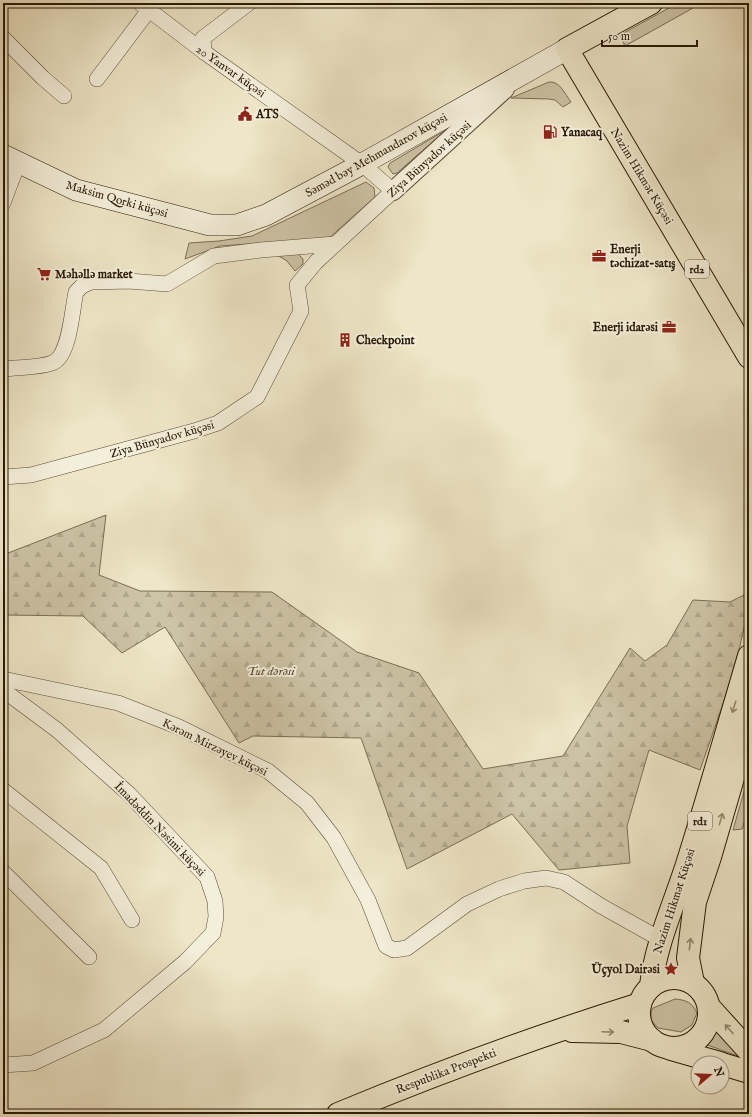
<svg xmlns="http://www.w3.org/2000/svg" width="752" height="1117" font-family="'IM FELL English',serif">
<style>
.grass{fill:#cdc3a6;stroke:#7b6e56}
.forest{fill:url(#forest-firs);stroke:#7b6e56}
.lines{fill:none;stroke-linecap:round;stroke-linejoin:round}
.minor-casing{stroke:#5a4c36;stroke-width:16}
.tertiary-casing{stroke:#5a4c36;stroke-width:20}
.secondary-casing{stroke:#291905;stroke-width:22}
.primary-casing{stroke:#291905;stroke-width:24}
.minor{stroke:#f4efdb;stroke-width:15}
.tertiary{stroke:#f4efdb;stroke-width:18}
.secondary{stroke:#f4efdb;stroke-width:21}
.primary{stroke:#eee6c7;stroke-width:22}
.oneway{stroke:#958a70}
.labels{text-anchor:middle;stroke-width:4;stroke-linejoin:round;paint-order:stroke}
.shield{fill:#f4efdb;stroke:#665945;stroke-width:1}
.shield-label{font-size:11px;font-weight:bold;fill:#291905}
.street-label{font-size:12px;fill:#291905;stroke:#f4efdb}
.poi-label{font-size:12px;font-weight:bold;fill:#291905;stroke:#f4efdb;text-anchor:start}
.park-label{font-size:12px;font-style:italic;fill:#5a4c35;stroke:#f4efdb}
</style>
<defs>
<pattern id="forest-firs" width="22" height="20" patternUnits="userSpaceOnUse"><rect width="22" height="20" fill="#cdc3a6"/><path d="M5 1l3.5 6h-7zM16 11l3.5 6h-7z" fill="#b0a78d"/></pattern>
</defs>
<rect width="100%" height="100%" fill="#eee6c7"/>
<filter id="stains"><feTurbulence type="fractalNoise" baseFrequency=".005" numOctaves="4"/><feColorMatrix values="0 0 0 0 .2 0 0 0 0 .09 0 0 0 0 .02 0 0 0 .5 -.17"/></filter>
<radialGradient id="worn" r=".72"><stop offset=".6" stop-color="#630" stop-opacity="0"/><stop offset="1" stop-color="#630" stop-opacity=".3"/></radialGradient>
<g class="grass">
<polygon points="678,3 702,3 625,46 620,35"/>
<path d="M 549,82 C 560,81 565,94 571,102 L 563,107 L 555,100 L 549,99 L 511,98 Z"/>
<polygon points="446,130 397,173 393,174 388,167 390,163"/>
<polygon points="366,182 374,188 375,197 329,238 220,246 185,259 189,243 219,241 252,236"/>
<polygon points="274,253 298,254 303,259 303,264 295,271 287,261"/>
<polygon points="749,774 749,807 742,829 733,830"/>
<path d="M 675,999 C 686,1000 692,1002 697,1013 L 692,1025 L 681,1032 L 658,1028 L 651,1020 L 651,1012 L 653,1008 Z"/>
<polygon points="715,1024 746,1059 702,1043 713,1032"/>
</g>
<path class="forest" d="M 106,515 L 99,575 L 140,591 L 272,592 L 357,652 L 419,673 L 483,769 L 563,756 L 630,648 L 645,661 L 667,645 L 693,600 L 730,602 L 744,595 L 749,577 C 752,630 718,717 700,770 L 649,750 L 627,826 L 630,863 L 559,870 L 512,814 L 407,869 L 361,738 L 253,736 L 239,743 L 165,627 L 122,653 L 83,616 L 3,615 L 3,555 Z"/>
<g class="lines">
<defs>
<g id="minor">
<polyline points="3,38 43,78 64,96"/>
<polyline points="204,52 203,38 249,3"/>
<polyline points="97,79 149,10"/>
<polyline points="3,203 18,163"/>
<path d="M 3,369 C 19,367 38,368 52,363 C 70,357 72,309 76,292 L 82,286 L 91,282 L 129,281 L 167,284 L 214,256 L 261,250 L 335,244"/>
<polyline points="3,477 31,475 194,431 218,423 257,397 301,311 297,285 316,262 393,191 362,164 204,52 140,3"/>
<polyline points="3,679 118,703 179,727 268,771 307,803 334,838 368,900 386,946 394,950 407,948 467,904 499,889 524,881 546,878 564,882 601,906 660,939"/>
<polyline points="3,690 57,730 129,794 207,877 215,901 216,917 213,933 185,962 104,1030 33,1063 3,1065"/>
<polyline points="3,790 101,868 132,920"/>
<polyline points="3,872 89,957"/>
</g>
<polyline id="tertiary" points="393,191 505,89"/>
<polyline id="secondary" points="3,155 76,190 210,225 237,225 266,215 362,164 567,49"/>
<g id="primary">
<polyline points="651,3 567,49 749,357"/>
<circle cx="674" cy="1013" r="35"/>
<polyline points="693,983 688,958 695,902 710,857 749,723"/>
<path d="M 651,986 C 656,941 676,901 689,858 C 710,791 729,724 749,656"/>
<polyline points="709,1007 749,1051"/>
<polyline points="572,1031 621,1032 652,1040"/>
<polyline points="671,1049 720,1063"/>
<polyline points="722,1064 749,1072"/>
<path d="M 338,1114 C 437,1073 537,1036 640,1004"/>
</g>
</defs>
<use href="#minor" class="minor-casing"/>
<use href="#tertiary" class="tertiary-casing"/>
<use href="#secondary" class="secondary-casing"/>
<use href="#primary" class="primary-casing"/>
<use href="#minor" class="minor"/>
<use href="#tertiary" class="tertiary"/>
<use href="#secondary" class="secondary"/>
<use href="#primary" class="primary"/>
</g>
<defs><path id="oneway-shaft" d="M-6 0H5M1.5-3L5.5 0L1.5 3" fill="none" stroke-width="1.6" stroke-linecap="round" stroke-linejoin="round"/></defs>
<g class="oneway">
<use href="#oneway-shaft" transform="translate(734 707) rotate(107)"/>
<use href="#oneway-shaft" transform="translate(721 819) rotate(-74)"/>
<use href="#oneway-shaft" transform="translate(690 944) rotate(-83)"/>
<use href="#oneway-shaft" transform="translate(729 1029) rotate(-132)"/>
<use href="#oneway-shaft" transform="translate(608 1032) rotate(2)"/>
</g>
<defs>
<symbol id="civic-bare" viewBox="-9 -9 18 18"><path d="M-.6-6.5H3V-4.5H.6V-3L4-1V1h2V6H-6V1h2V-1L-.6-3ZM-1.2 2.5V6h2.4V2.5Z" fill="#8f2418" stroke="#f4efdb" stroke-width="2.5" paint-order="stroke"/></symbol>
<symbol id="fuel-bare" viewBox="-9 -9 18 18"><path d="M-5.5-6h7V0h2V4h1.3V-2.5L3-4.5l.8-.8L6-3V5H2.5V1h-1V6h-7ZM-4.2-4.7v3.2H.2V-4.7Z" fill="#8f2418" stroke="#f4efdb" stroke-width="2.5" paint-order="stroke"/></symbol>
<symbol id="office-bare" viewBox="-9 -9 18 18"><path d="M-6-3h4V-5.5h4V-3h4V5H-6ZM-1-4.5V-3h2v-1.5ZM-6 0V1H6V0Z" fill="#8f2418" stroke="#f4efdb" stroke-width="2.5" paint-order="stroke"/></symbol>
<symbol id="supermarket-bare" viewBox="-9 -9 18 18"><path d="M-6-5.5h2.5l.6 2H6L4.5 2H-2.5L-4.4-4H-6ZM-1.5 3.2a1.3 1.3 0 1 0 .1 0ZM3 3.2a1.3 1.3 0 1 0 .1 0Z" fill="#8f2418" stroke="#f4efdb" stroke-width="2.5" paint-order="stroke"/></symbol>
<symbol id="building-bare" viewBox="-9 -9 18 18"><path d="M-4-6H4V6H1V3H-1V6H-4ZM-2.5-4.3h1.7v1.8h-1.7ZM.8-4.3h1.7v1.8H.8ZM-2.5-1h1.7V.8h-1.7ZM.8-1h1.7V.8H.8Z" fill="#8f2418" stroke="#f4efdb" stroke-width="2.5" paint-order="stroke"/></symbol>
<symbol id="sight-bare" viewBox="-9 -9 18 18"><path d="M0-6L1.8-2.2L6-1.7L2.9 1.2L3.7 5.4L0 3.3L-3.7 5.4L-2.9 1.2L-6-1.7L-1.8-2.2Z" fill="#8f2418" stroke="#f4efdb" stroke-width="2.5" paint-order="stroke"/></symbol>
</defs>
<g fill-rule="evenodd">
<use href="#civic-bare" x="235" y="104" width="20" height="20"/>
<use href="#fuel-bare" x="540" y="122" width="20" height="20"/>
<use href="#office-bare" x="589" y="246" width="20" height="20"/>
<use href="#supermarket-bare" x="34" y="264" width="20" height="20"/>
<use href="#office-bare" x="659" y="317" width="20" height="20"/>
<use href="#building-bare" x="335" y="330" width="20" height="20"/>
<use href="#sight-bare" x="661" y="959" width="20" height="20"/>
</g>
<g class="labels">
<g class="shield">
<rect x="685" y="260" width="24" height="18" rx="3"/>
<rect x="688" y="812" width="24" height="18" rx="3"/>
</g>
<g class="shield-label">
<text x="697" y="273">rd2</text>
<text x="700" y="825">rd1</text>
</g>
<g class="street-label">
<text transform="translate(231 71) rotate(35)" y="4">20 Yanvar küçəsi</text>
<text transform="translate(376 155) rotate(-29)" y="4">Səməd bəy Mehmandarov küçəsi</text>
<text transform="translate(429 159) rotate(-42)" y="4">Ziya Bünyadov küçəsi</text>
<text transform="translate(642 176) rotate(59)" y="4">Nazim Hikmət Küçəsi</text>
<text transform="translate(117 199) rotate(16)" y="4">Maksim Qorki küçəsi</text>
<text transform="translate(162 439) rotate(-16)" y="4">Ziya Bünyadov küçəsi</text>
<text transform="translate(215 747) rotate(26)" y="4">Kərəm Mirzəyev küçəsi</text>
<text transform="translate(160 829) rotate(46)" y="4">İmadəddin Nəsimi küçəsi</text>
<text transform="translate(674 901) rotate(-72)" y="4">Nazim Hikmət Küçəsi</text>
<text transform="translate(446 1071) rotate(-21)" y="4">Respublika Prospekti</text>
</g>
<g class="poi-label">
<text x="256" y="118">ATS</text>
<text x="561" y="136">Yanacaq</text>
<text x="610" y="253">Enerji<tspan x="610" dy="14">təchizat-satış</tspan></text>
<text x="55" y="278">Məhəllə market</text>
<text x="658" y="331" text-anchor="end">Enerji idarəsi</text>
<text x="356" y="344">Checkpoint</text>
<text x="660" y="973" text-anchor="end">Üçyol Dairəsi</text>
</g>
<g class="park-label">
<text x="271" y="675">Tut dərəsi</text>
</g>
</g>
<rect width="752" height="1117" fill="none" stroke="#eee6c7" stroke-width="16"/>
<rect x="4" y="4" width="744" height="1109" fill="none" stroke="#291905" stroke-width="2"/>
<rect x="8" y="8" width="736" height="1101" fill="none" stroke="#291905"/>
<g transform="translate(710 1075) rotate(71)"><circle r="19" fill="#f4efdb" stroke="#a39985"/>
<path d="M0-3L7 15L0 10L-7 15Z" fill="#8f2418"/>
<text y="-6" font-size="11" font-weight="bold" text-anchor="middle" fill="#291905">N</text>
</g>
<path d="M602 40v6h95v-6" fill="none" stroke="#291905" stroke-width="2"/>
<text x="608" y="40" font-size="12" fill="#291905" stroke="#f4efdb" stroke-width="3" paint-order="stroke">50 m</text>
<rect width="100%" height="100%" filter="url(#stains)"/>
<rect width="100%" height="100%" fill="url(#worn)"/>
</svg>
